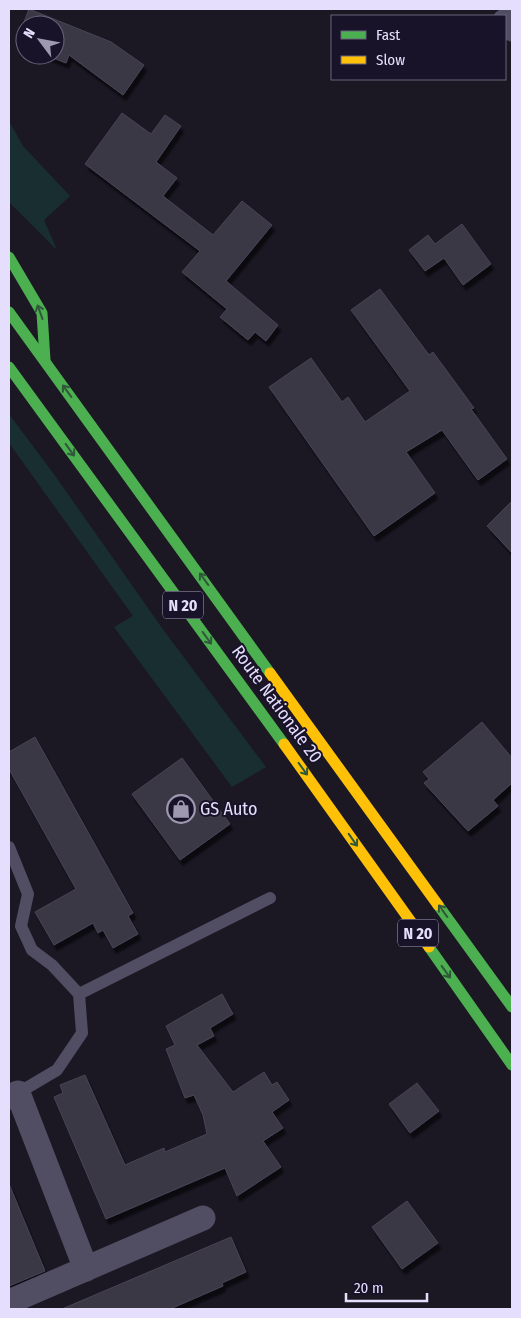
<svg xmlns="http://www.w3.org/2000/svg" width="521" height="1318" font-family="'Fira Sans Condensed',sans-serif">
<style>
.green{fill:#182e31}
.building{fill:#3b3745;stroke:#494456;filter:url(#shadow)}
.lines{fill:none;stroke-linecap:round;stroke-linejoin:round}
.lane{stroke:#514e64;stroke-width:12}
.street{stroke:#514e64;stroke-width:25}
.fast{stroke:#4caf50;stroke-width:11}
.slow{stroke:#ffc107;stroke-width:11}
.oneway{stroke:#30593b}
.labels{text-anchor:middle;stroke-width:4;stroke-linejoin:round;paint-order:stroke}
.shield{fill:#191329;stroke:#a8a1bd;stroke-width:1}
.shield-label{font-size:16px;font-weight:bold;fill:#e5defc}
.street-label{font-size:18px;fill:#e5defc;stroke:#191329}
.poi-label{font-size:18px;fill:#e5defc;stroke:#191329;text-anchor:start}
</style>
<defs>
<filter id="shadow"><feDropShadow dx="3" dy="5.5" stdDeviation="1" flood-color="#0009"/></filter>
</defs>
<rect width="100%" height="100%" fill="#1b1824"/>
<g class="green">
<polygon points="9,121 23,146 70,196 44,220 57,250 9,202"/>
<polygon points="9,414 56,477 162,628 266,767 232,787 114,627 133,616 9,443"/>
</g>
<g class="building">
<polygon points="29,9 111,42 144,65 123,95 69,55 66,63 46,55 55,55 55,25 25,25 25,47 16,43"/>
<polygon points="122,113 151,134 165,115 181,126 156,162 177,178 163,196 213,235 242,201 272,225 226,281 278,325 266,341 255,332 248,340 220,317 227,309 182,272 200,251 85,164"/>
<polygon points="462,224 491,264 463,285 444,258 425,271 409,250 428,235 435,244"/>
<polygon points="380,289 429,355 433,352 474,408 471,409 507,459 478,480 442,430 406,452 435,493 374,536 269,387 311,358 342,402 348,397 365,422 410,391 351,310"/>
<polygon points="512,501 512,553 487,526"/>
<polygon points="482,722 512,758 512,783 493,800 498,806 468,831 424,783 429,779 423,772"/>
<polygon points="35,737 133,913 128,916 138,934 113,948 103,930 98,933 93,923 54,945 35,912 76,889 9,769 9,752"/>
<polygon points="182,758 230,824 180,860 132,794"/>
<polygon points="222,994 233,1014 210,1028 214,1036 197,1045 233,1092 264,1072 272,1085 277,1082 289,1100 272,1112 283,1128 263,1141 281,1167 237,1196 225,1168 106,1219 54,1097 63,1093 60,1085 85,1075 125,1165 164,1148 165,1152 207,1134 203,1115 194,1095 185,1098 166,1049 175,1045 166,1026"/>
<polygon points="417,1083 439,1111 410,1133 389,1104"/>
<polygon points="9,1184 45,1271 9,1286"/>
<polygon points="407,1201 438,1243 402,1269 372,1227"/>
<polygon points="231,1237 246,1272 222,1283 223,1286 170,1309 62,1309"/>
</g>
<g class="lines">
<g class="lane">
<polyline points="9,847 28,894 21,926 32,950 52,965 79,994 270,898"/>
<polyline points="18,1093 57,1070 82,1033 79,994"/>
</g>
<g class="street">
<polyline points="505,21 512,29"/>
<polyline points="9,1097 18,1093 86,1269"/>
<polyline points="9,1302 203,1218"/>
</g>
<g class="fast">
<polyline points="9,257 42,313 45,360"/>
<polyline points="9,312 270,673"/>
<polyline points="9,367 284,744"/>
<polyline points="438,905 512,1007"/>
<polyline points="429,947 512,1065"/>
</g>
<g class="slow">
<polyline points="270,673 438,905"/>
<polyline points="284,744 429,947"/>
</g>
</g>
<defs><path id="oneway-shaft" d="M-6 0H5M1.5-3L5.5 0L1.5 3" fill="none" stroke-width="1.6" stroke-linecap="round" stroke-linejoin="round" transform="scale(1.25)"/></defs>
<g class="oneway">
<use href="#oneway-shaft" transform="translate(40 312) rotate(-110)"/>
<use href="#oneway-shaft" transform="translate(67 391) rotate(-126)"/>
<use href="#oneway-shaft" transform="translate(70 450) rotate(54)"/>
<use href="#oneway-shaft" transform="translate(204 579) rotate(-126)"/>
<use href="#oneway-shaft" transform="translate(207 638) rotate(54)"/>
<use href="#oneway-shaft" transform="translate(303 769) rotate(54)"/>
<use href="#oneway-shaft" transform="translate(353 840) rotate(55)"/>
<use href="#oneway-shaft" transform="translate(443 911) rotate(-126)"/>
<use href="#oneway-shaft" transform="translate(446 972) rotate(54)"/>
</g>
<defs>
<symbol id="shop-ring" viewBox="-11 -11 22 22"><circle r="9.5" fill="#191329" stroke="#9e99b0" stroke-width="1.5"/><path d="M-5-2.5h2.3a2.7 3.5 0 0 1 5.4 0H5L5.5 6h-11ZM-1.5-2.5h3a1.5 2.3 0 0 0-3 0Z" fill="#9e99b0"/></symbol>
</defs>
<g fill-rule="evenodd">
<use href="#shop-ring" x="165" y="793" width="32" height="32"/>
</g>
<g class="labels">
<g class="shield">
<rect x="163" y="591.5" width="40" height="27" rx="4"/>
<rect x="398" y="919.5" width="40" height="27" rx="4"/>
</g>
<g class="shield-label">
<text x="183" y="611">N 20</text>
<text x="418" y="939">N 20</text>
</g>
<g class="street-label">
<text transform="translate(277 704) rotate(54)" y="6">Route Nationale 20</text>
</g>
<g class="poi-label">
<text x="200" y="815">GS Auto</text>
</g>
</g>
<rect width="521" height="1318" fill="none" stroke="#e5defc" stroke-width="20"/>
<rect x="331" y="15" width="175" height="65" fill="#191329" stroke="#6b647d"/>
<rect x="341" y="31" width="25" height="8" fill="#4caf50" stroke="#6b647d"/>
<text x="376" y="40" font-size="15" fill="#e5defc">Fast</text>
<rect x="341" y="56" width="25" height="8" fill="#ffc107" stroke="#6b647d"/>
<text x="376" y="65" font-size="15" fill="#e5defc">Slow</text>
<g transform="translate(40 40) rotate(302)"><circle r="24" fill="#191329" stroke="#6b647d"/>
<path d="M0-4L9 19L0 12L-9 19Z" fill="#9e99b0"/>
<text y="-8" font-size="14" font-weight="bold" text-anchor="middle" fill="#e5defc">N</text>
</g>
<path d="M346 1293v8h81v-8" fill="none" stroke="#e5defc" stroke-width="2.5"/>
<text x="354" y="1293" font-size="15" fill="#e5defc" stroke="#191329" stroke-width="4" paint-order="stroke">20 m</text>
</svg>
